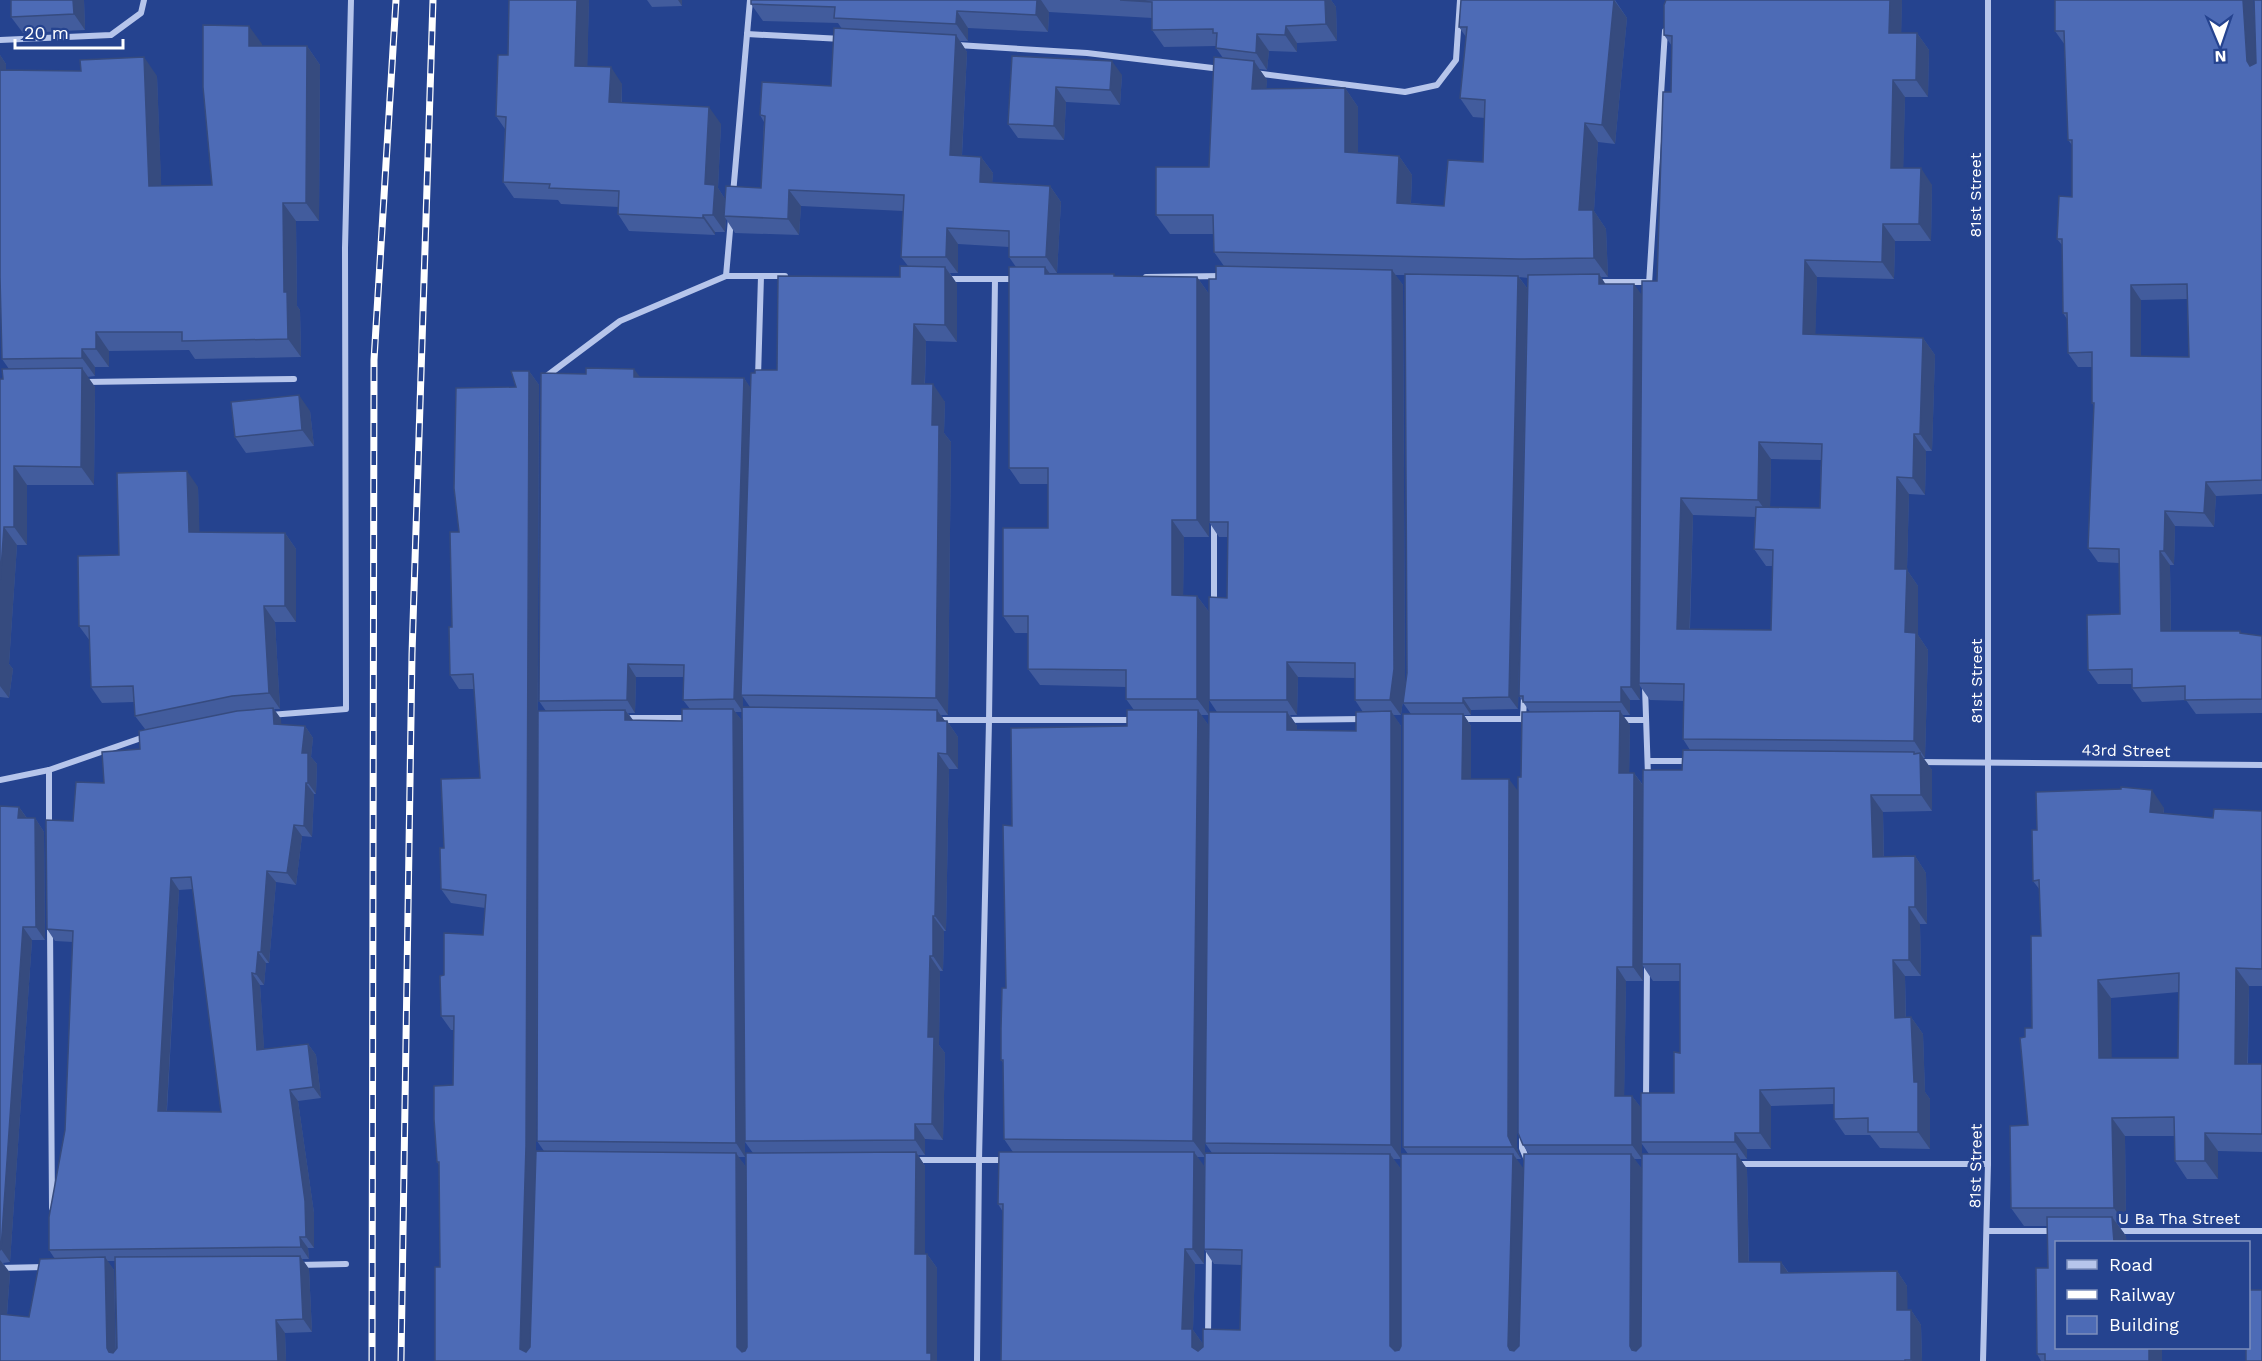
<svg xmlns="http://www.w3.org/2000/svg" width="2262" height="1361" font-family="'Work Sans',sans-serif">
<style>
.lines{fill:none;stroke-linecap:round;stroke-linejoin:round}
.street{stroke:#b6c5eb;stroke-width:6}
.rail-casing{stroke:#fff;stroke-width:7}
.rail{stroke:#25438f;stroke-width:4.5;stroke-dasharray:14;stroke-linecap:butt}
.wall{fill:#425c9d;fill-rule:evenodd}
.shaded-wall{fill:#364b7f}
.building{fill:#4d6bb6;stroke:#364b7f;stroke-width:1.5;fill-rule:evenodd}
.labels{text-anchor:middle;stroke-width:6;stroke-linejoin:round;paint-order:stroke}
.street-label{font-size:16px;fill:#fff;stroke:#25438f}
</style>
<rect width="100%" height="100%" fill="#25438f"/>
<g class="lines">
<g class="street">
<polyline points="747,34 842,39"/>
<polyline points="0,40 111,35 141,13 144,0"/>
<polyline points="957,45 1087,53 1221,69"/>
<polyline points="1255,73 1405,92 1437,85 1456,60 1460,0"/>
<polyline points="733,194 750,0"/>
<polyline points="726,276 731,219"/>
<polyline points="1146,277 1223,276"/>
<polyline points="948,279 1016,279"/>
<polyline points="1599,282 1649,282"/>
<polyline points="1649,284 1665,31"/>
<polyline points="758,377 761,276"/>
<polyline points="544,378 620,321 726,276 785,276"/>
<polyline points="85,382 294,379"/>
<polyline points="1214,522 1214,604"/>
<polyline points="1645,687 1648,776"/>
<polyline points="270,715 346,709 345,248 351,0"/>
<polyline points="625,718 690,718"/>
<polyline points="1459,719 1530,719"/>
<polyline points="937,720 1134,720"/>
<polyline points="1285,720 1362,719"/>
<polyline points="1523,720 1524,697"/>
<polyline points="1618,720 1645,720"/>
<polyline points="1649,761 1688,761"/>
<polyline points="1918,762 2262,765"/>
<polyline points="49,770 147,736"/>
<polyline points="0,780 49,770 49,827"/>
<polyline points="50,925 52,1208"/>
<polyline points="1646,1100 1647,966"/>
<polyline points="1522,1138 1522,1148 1527,1160"/>
<polyline points="914,1160 1006,1160"/>
<polyline points="1736,1164 1988,1164"/>
<polyline points="1987,1231 2053,1231"/>
<polyline points="2117,1231 2262,1231"/>
<polyline points="298,1265 346,1264"/>
<polyline points="0,1268 44,1267"/>
<polyline points="1208,1336 1209,1251"/>
<polyline points="977,1361 979,1160 989,721 995,279"/>
<polyline points="1983,1361 1988,1164 1988,0"/>
</g>
<defs>
<g id="rail">
<polyline points="372,1361 374,360 396,0"/>
<polyline points="401,1361 412,654 433,0"/>
</g>
</defs>
<use href="#rail" class="rail-casing"/>
<use href="#rail" class="rail"/>
</g>
<g class="wall">
<polygon points="11,0 84,0 85,30 23,33 11,17"/>
<path d="M 509,0 L 589,0 L 587,66 L 622,84 L 622,103 L 721,124 L 718,188 L 725,199 L 761,188 L 764,122 L 760,115 L 831,86 L 842,29 L 838,23 L 763,21 L 751,4 L 751,0 L 1331,0 L 1336,7 L 1337,41 L 1297,43 L 1297,52 L 1269,51 L 1267,70 L 1259,69 L 1267,80 L 1266,89 L 1345,88 L 1358,107 L 1358,153 L 1399,156 L 1412,175 L 1411,203 L 1444,206 L 1483,162 L 1485,118 L 1473,117 L 1460,98 L 1466,37 L 1459,27 L 1461,0 L 1615,0 L 1627,18 L 1615,144 L 1598,142 L 1594,211 L 1606,229 L 1608,277 L 1601,277 L 1605,284 L 1642,296 L 1657,281 L 1671,92 L 1672,46 L 1664,35 L 1902,0 L 1901,33 L 1917,33 L 1929,50 L 1928,97 L 1905,97 L 1903,168 L 1932,185 L 1931,241 L 1895,241 L 1894,279 L 1817,277 L 1815,334 L 1923,338 L 1935,355 L 1932,451 L 1926,451 L 1925,495 L 1909,494 L 1907,570 L 1918,586 L 1918,635 L 1928,650 L 1925,758 L 1923,758 L 1932,770 L 1932,811 L 1883,812 L 1884,857 L 1915,856 L 1926,873 L 1927,924 L 1920,924 L 1921,976 L 1905,976 L 1906,1017 L 1911,1017 L 1923,1034 L 1925,1092 L 1930,1099 L 1930,1149 L 1880,1148 L 1870,1135 L 1845,1135 L 1834,1119 L 1834,1104 L 1771,1106 L 1771,1149 L 1747,1149 L 1747,1159 L 1740,1159 L 1747,1169 L 1749,1262 L 1781,1262 L 1789,1273 L 1897,1271 L 1907,1286 L 1907,1310 L 1911,1310 L 1921,1325 L 1922,1361 L 1001,1361 L 1003,1212 L 998,1204 L 1013,1152 L 1004,1139 L 1003,1063 L 1001,1060 L 1006,988 L 1012,826 L 1127,726 L 1134,710 L 1126,699 L 1126,687 L 1040,685 L 1028,669 L 1028,633 L 1015,633 L 1003,616 L 1048,528 L 1048,484 L 1020,484 L 1009,468 L 1016,267 L 1009,257 L 1009,247 L 958,244 L 958,273 L 950,273 L 957,284 L 957,342 L 926,341 L 925,384 L 945,402 L 944,433 L 951,442 L 948,715 L 941,715 L 945,721 L 947,721 L 958,737 L 958,769 L 949,769 L 946,931 L 944,931 L 943,971 L 940,971 L 939,1045 L 945,1053 L 943,1140 L 925,1139 L 925,1155 L 918,1155 L 925,1166 L 925,1254 L 927,1254 L 937,1268 L 937,1361 L 435,1361 L 440,1267 L 439,1165 L 437,1162 L 453,1085 L 454,1030 L 451,1030 L 441,1016 L 444,975 L 483,935 L 485,908 L 451,903 L 441,889 L 444,848 L 480,778 L 474,689 L 459,689 L 450,675 L 459,532 L 516,387 L 529,371 L 539,385 L 536,1160 L 544,1151 L 537,1141 L 546,711 L 539,701 L 640,377 L 744,378 L 750,388 L 755,373 L 777,370 L 900,277 L 908,266 L 901,257 L 903,211 L 801,206 L 799,235 L 735,233 L 726,219 L 725,232 L 715,232 L 715,235 L 629,231 L 618,214 L 618,207 L 561,204 L 558,200 L 514,198 L 503,182 L 505,129 L 496,116 L 508,55 ZM 1049,12 L 1152,18 L 1152,30 L 1164,47 L 1216,46 L 1216,48 L 1223,58 L 1209,167 L 1156,215 L 1170,234 L 1214,234 L 1214,252 L 1224,266 L 1209,294 L 1197,277 L 1116,276 L 1050,274 L 1049,273 L 1057,273 L 1061,202 L 1050,186 L 992,183 L 993,173 L 981,157 L 962,156 L 967,52 L 960,41 L 968,41 L 968,28 L 1048,32 ZM 1395,275 L 1405,275 L 1407,673 L 1403,703 L 1411,714 L 1403,1147 L 1408,1154 L 1401,1169 L 1393,1159 L 1401,1159 L 1401,726 L 1393,715 L 1401,715 L 1405,685 L 1403,285 ZM 1519,277 L 1528,278 L 1519,696 L 1530,712 L 1521,777 L 1523,1145 L 1529,1154 L 1523,1169 L 1516,1159 L 1521,1159 L 1517,1148 L 1518,791 L 1471,779 L 1471,726 L 1464,715 L 1471,715 L 1471,710 L 1518,709 L 1527,288 ZM 1771,459 L 1821,460 L 1820,508 L 1770,507 ZM 1693,515 L 1755,517 L 1754,549 L 1766,566 L 1773,566 L 1771,630 L 1690,629 ZM 1209,522 L 1219,537 L 1228,537 L 1227,598 L 1209,612 L 1197,596 L 1183,595 L 1184,537 L 1209,537 ZM 636,677 L 684,677 L 683,700 L 690,709 L 682,721 L 633,720 L 628,713 L 635,713 ZM 1298,677 L 1355,678 L 1355,700 L 1363,712 L 1356,731 L 1297,730 L 1297,726 L 1290,715 L 1297,715 ZM 1640,686 L 1650,700 L 1684,701 L 1683,739 L 1690,750 L 1682,770 L 1643,785 L 1634,773 L 1629,773 L 1630,725 L 1622,715 L 1630,715 L 1630,700 L 1640,700 ZM 743,697 L 750,707 L 743,707 ZM 1209,700 L 1217,712 L 1205,1143 L 1212,1153 L 1205,1153 L 1209,726 L 1201,715 L 1209,715 ZM 735,712 L 742,712 L 743,722 ZM 1643,966 L 1653,981 L 1680,981 L 1680,1053 L 1674,1093 L 1641,1108 L 1632,1096 L 1624,1096 L 1626,981 L 1643,981 ZM 745,1142 L 753,1153 L 747,1348 L 746,1167 L 738,1157 L 745,1157 ZM 1642,1144 L 1649,1154 L 1642,1154 ZM 1197,1157 L 1205,1157 L 1204,1167 ZM 1634,1159 L 1642,1159 L 1642,1169 ZM 1204,1249 L 1214,1264 L 1242,1265 L 1240,1330 L 1203,1344 L 1193,1330 L 1195,1264 L 1204,1264 Z"/>
<polygon points="647,0 682,0 682,6 652,7"/>
<path d="M 2253,0 L 2256,64 L 2262,0 L 2262,494 L 2216,496 L 2214,527 L 2175,526 L 2174,565 L 2170,565 L 2171,631 L 2240,631 L 2241,634 L 2262,636 L 2262,713 L 2196,714 L 2186,700 L 2142,702 L 2132,688 L 2132,684 L 2098,684 L 2088,670 L 2120,614 L 2119,563 L 2098,562 L 2088,548 L 2094,406 L 2092,403 L 2092,367 L 2078,367 L 2068,353 L 2067,319 L 2063,313 L 2062,245 L 2057,239 L 2072,197 L 2072,145 L 2068,140 L 2065,45 L 2055,31 ZM 2187,299 L 2189,357 L 2141,356 L 2141,300 Z"/>
<polygon points="262,44 262,46 307,46 320,65 319,221 296,221 297,306 300,310 301,357 195,359 189,350 109,351 109,367 95,367 95,376 87,377 95,387 94,485 27,485 27,545 17,545 9,664 13,669 9,698 0,697 0,379 3,379 9,369 2,359 0,277 0,55 6,64 6,70 157,76 161,186 212,185"/>
<polygon points="1012,56 1122,75 1120,105 1066,102 1064,140 1018,138 1008,124"/>
<polygon points="310,411 314,446 246,453 235,437"/>
<path d="M 198,487 L 199,532 L 285,533 L 296,549 L 296,622 L 275,622 L 280,709 L 274,709 L 281,719 L 281,725 L 305,726 L 313,738 L 311,757 L 317,764 L 316,794 L 314,794 L 312,837 L 302,836 L 296,885 L 276,882 L 269,963 L 266,963 L 264,985 L 260,985 L 264,1049 L 308,1044 L 316,1055 L 321,1098 L 298,1101 L 314,1213 L 314,1248 L 308,1248 L 309,1259 L 302,1259 L 309,1269 L 312,1332 L 285,1333 L 286,1361 L 0,1361 L 0,806 L 19,807 L 27,818 L 35,818 L 44,832 L 45,940 L 32,940 L 10,1262 L 3,1263 L 10,1273 L 7,1315 L 29,1317 L 55,1259 L 49,1250 L 65,1130 L 73,942 L 55,941 L 47,929 L 73,821 L 104,783 L 140,749 L 145,729 L 135,716 L 134,702 L 102,703 L 91,687 L 90,641 L 79,626 L 119,555 ZM 193,889 L 221,1112 L 167,1111 L 179,890 ZM 107,1261 L 115,1261 L 117,1348 L 116,1350 L 114,1270 Z"/>
<path d="M 2121,789 L 2164,808 L 2164,814 L 2213,818 L 2262,811 L 2262,986 L 2249,986 L 2248,1064 L 2262,1064 L 2262,1152 L 2218,1151 L 2218,1179 L 2187,1179 L 2175,1161 L 2174,1136 L 2125,1136 L 2126,1226 L 2119,1226 L 2126,1236 L 2056,1242 L 2162,1347 L 2162,1361 L 2041,1361 L 2037,1354 L 2048,1268 L 2047,1226 L 2024,1226 L 2011,1208 L 2028,1125 L 2025,1037 L 2032,1028 L 2041,936 L 2040,890 L 2033,881 L 2037,830 ZM 2179,992 L 2178,1058 L 2111,1058 L 2111,998 Z"/>
</g>
<g class="shaded-wall">
<polygon points="73,0 84,0 85,30 74,14"/>
<polygon points="577,0 589,0 587,83 575,66"/>
<polygon points="678,0 682,0 682,6"/>
<polygon points="1037,0 1041,0 1049,12 1048,32 1036,15"/>
<polygon points="1325,0 1331,0 1336,7 1337,41 1326,24"/>
<polygon points="1614,0 1627,18 1615,144 1602,125"/>
<polygon points="1890,0 1902,0 1901,49 1889,33"/>
<polygon points="2243,0 2253,0 2257,75 2247,61"/>
<polygon points="957,11 968,28 968,41 956,24"/>
<polygon points="249,26 262,44 262,64 249,46"/>
<polygon points="1286,26 1297,43 1297,52 1285,35"/>
<polygon points="1917,33 1929,50 1928,97 1916,80"/>
<polygon points="1257,34 1269,51 1267,70 1256,53"/>
<polygon points="956,35 967,52 961,172 950,155"/>
<polygon points="307,46 320,65 319,221 306,203"/>
<polygon points="0,55 6,64 6,88 0,79"/>
<polygon points="144,57 157,76 162,204 149,186"/>
<polygon points="1112,61 1122,75 1120,105 1110,90"/>
<polygon points="1254,61 1267,80 1265,108 1252,89"/>
<polygon points="611,67 622,84 621,119 609,102"/>
<polygon points="1893,80 1905,97 1903,185 1891,168"/>
<polygon points="1056,87 1066,102 1064,140 1054,126"/>
<polygon points="1345,88 1358,107 1358,171 1345,152"/>
<polygon points="709,107 721,124 718,188 727,202 724,216 726,219 725,232 713,215 705,184"/>
<polygon points="1585,123 1598,142 1594,211 1606,229 1608,277 1594,258 1579,210"/>
<polygon points="1399,156 1412,175 1410,221 1397,203"/>
<polygon points="981,157 993,173 991,198 980,182"/>
<polygon points="1921,168 1932,185 1931,241 1919,224"/>
<polygon points="1050,186 1061,202 1057,273 1046,257"/>
<polygon points="789,190 801,206 799,235 788,219"/>
<polygon points="283,203 296,221 297,306 300,310 301,357 288,339 284,292"/>
<polygon points="703,215 715,232 715,235 703,218"/>
<polygon points="1883,224 1895,241 1894,279 1882,262"/>
<polygon points="947,228 958,244 958,273 946,257"/>
<polygon points="1805,260 1817,277 1815,351 1803,334"/>
<polygon points="945,267 957,284 957,342 945,325"/>
<polygon points="1045,267 1057,283 1045,274"/>
<polygon points="1392,270 1403,285 1405,685 1401,715 1390,700"/>
<polygon points="1599,274 1608,288 1599,284"/>
<polygon points="1518,276 1527,288 1518,709 1509,697"/>
<polygon points="1197,277 1209,294 1209,537 1197,520"/>
<polygon points="1634,284 1644,298 1639,683 1640,686 1640,700 1631,687"/>
<polygon points="2131,285 2141,300 2141,371 2131,356"/>
<polygon points="914,324 926,341 924,401 912,384"/>
<polygon points="96,332 109,351 109,367 96,349"/>
<polygon points="1923,338 1935,355 1932,451 1920,434"/>
<polygon points="82,349 95,367 95,376 82,358"/>
<polygon points="82,368 95,387 94,485 81,467"/>
<polygon points="634,369 643,381 634,377"/>
<polygon points="529,371 539,385 536,1160 530,1361 520,1349"/>
<polygon points="744,378 752,390 741,695 743,697 743,712 734,699"/>
<polygon points="933,384 945,402 944,433 951,442 948,715 936,698 932,425"/>
<polygon points="299,395 310,411 314,446 302,430"/>
<polygon points="1914,434 1926,451 1925,495 1913,478"/>
<polygon points="1759,442 1771,459 1770,517 1758,500"/>
<polygon points="14,466 27,485 27,545 14,527"/>
<polygon points="187,471 198,487 200,548 189,532"/>
<polygon points="1897,477 1909,494 1907,570 1918,586 1918,635 1928,650 1925,758 1914,741 1905,632 1895,569"/>
<polygon points="2206,482 2216,496 2214,527 2204,513"/>
<polygon points="1681,498 1693,515 1689,645 1677,629"/>
<polygon points="2165,511 2175,526 2174,565 2164,551"/>
<polygon points="1172,520 1184,537 1183,611 1172,595"/>
<polygon points="4,527 17,545 9,664 13,669 9,698 0,686 0,583"/>
<polygon points="285,533 296,549 296,622 285,606"/>
<polygon points="2160,551 2170,565 2171,646 2161,631"/>
<polygon points="1197,596 1209,612 1209,715 1197,699"/>
<polygon points="264,606 275,622 280,709 269,693"/>
<polygon points="1287,662 1298,677 1297,715 1287,700"/>
<polygon points="628,664 636,677 635,713 627,700"/>
<polygon points="1621,687 1630,700 1630,715 1621,702"/>
<polygon points="1463,698 1471,710 1471,715 1463,703"/>
<polygon points="273,708 281,719 282,736 274,724"/>
<polygon points="733,709 743,722 745,1157 736,1143"/>
<polygon points="625,710 635,723 625,720"/>
<polygon points="937,710 947,724 947,721 958,737 958,769 947,754 937,721"/>
<polygon points="1198,710 1209,726 1205,1157 1193,1141"/>
<polygon points="1391,711 1401,726 1401,1159 1391,1145"/>
<polygon points="1620,711 1630,725 1629,787 1619,773"/>
<polygon points="1287,712 1297,726 1297,744 1287,730"/>
<polygon points="1463,714 1471,726 1471,791 1462,779"/>
<polygon points="305,726 313,738 311,757 317,764 316,794 308,783 302,753"/>
<polygon points="1914,752 1920,761 1920,753 1932,770 1932,811 1921,795"/>
<polygon points="938,753 949,769 946,931 935,916"/>
<polygon points="1634,773 1644,787 1642,964 1643,966 1643,981 1633,967"/>
<polygon points="1509,779 1518,791 1517,1148 1521,1159 1513,1147 1508,1136"/>
<polygon points="306,783 314,794 312,837 304,826"/>
<polygon points="2152,790 2164,808 2162,830 2150,812"/>
<polygon points="1871,795 1883,812 1884,874 1873,857"/>
<polygon points="19,807 28,820 18,818"/>
<polygon points="35,818 44,832 45,940 36,927"/>
<polygon points="294,825 302,836 296,885 287,873"/>
<polygon points="1915,856 1926,873 1927,924 1915,907"/>
<polygon points="267,871 276,882 269,963 261,952"/>
<polygon points="171,878 179,890 166,1122 158,1111"/>
<polygon points="1909,907 1920,924 1921,976 1909,960"/>
<polygon points="933,916 944,931 943,971 933,956"/>
<polygon points="23,927 32,940 10,1262 1,1249"/>
<polygon points="258,952 266,963 264,985 256,974"/>
<polygon points="930,956 940,971 939,1045 945,1053 943,1140 932,1124 928,1037"/>
<polygon points="1893,960 1905,976 1906,1034 1895,1018"/>
<polygon points="1617,967 1626,981 1624,1110 1615,1096"/>
<polygon points="2236,968 2249,986 2247,1082 2235,1064"/>
<polygon points="252,973 260,985 265,1062 257,1050"/>
<polygon points="2098,980 2111,998 2112,1076 2099,1058"/>
<polygon points="1911,1017 1923,1034 1925,1092 1930,1099 1930,1149 1918,1132 1914,1082"/>
<polygon points="308,1044 316,1055 321,1098 313,1087"/>
<polygon points="290,1090 298,1101 314,1213 314,1248 306,1237"/>
<polygon points="1760,1090 1771,1106 1771,1149 1760,1133"/>
<polygon points="1632,1096 1642,1109 1641,1142 1642,1144 1642,1159 1632,1145"/>
<polygon points="2112,1118 2125,1136 2126,1226 2114,1208"/>
<polygon points="915,1124 925,1139 925,1155 915,1140"/>
<polygon points="1735,1133 1747,1149 1747,1159 1735,1142"/>
<polygon points="2205,1133 2218,1151 2218,1179 2205,1161"/>
<polygon points="916,1152 925,1166 925,1268 915,1254"/>
<polygon points="1194,1152 1205,1167 1204,1264 1193,1249"/>
<polygon points="736,1153 746,1167 747,1361 737,1347"/>
<polygon points="1390,1154 1401,1169 1401,1361 1390,1346"/>
<polygon points="1513,1154 1524,1169 1519,1361 1508,1346"/>
<polygon points="1631,1154 1642,1169 1641,1361 1630,1346"/>
<polygon points="1737,1154 1747,1169 1749,1277 1739,1262"/>
<polygon points="2112,1217 2126,1236 2127,1242 2114,1242"/>
<polygon points="300,1237 308,1248 309,1259 301,1247"/>
<polygon points="1185,1249 1195,1264 1193,1330 1203,1344 1203,1361 1192,1347 1182,1329"/>
<polygon points="927,1254 937,1268 937,1361 931,1361 927,1353"/>
<polygon points="300,1256 309,1269 312,1332 303,1319"/>
<polygon points="105,1257 114,1270 116,1361 107,1348"/>
<polygon points="0,1260 10,1273 6,1326 0,1318"/>
<polygon points="1781,1262 1791,1277 1781,1273"/>
<polygon points="1897,1271 1907,1286 1908,1325 1897,1310"/>
<polygon points="1911,1310 1921,1325 1922,1361 1912,1361 1911,1360"/>
<polygon points="276,1320 285,1333 286,1361 278,1361"/>
<rect x="2149" y="1347" width="13" height="14"/>
</g>
<g class="building">
<polygon points="11,0 73,0 74,14 11,17"/>
<polygon points="509,0 577,0 575,66 611,67 609,102 709,107 705,184 715,185 713,215 703,215 703,218 618,214 619,191 549,188 550,184 503,182 506,117 496,116 498,55 508,55"/>
<polygon points="751,0 1037,0 1036,15 957,11 956,24 834,18 835,7 751,4"/>
<polygon points="1120,0 1325,0 1326,24 1286,26 1285,35 1257,34 1256,53 1216,48 1217,33 1213,33 1213,29 1152,30 1152,2"/>
<polygon points="1461,0 1614,0 1602,125 1585,123 1579,210 1593,210 1594,258 1519,259 1214,252 1213,215 1156,215 1156,167 1209,167 1214,57 1254,61 1252,89 1345,88 1345,152 1399,156 1397,203 1444,206 1448,160 1483,162 1485,100 1460,98 1467,27 1459,27"/>
<path d="M 1666,0 L 1890,0 L 1889,33 L 1917,33 L 1916,80 L 1893,80 L 1891,168 L 1921,168 L 1919,224 L 1883,224 L 1882,262 L 1805,260 L 1803,334 L 1923,338 L 1920,434 L 1914,434 L 1913,478 L 1897,477 L 1895,569 L 1907,569 L 1905,632 L 1916,633 L 1914,741 L 1683,739 L 1684,684 L 1639,683 L 1642,281 L 1657,281 L 1663,92 L 1671,92 L 1672,36 L 1664,35 L 1664,5 ZM 1759,442 L 1822,444 L 1820,508 L 1756,507 L 1754,549 L 1773,550 L 1771,630 L 1677,629 L 1681,498 L 1758,500 Z"/>
<path d="M 2055,0 L 2243,0 L 2247,61 L 2250,66 L 2256,63 L 2254,0 L 2262,0 L 2262,480 L 2206,482 L 2204,513 L 2165,511 L 2164,551 L 2160,551 L 2161,631 L 2240,631 L 2240,633 L 2262,636 L 2262,699 L 2185,700 L 2185,686 L 2132,688 L 2132,669 L 2088,670 L 2087,615 L 2120,614 L 2119,549 L 2088,548 L 2094,403 L 2092,403 L 2092,352 L 2068,353 L 2067,313 L 2063,313 L 2062,239 L 2057,239 L 2059,196 L 2072,197 L 2072,140 L 2068,140 L 2064,31 L 2055,31 ZM 2187,284 L 2189,357 L 2131,356 L 2131,285 Z"/>
<polygon points="203,25 249,26 249,46 307,46 306,203 283,203 284,292 287,292 288,339 182,341 182,332 96,332 96,349 82,349 82,358 2,359 0,277 0,70 81,71 80,60 144,57 149,186 212,185 203,87"/>
<polygon points="834,28 956,35 950,155 981,157 980,182 1050,186 1046,257 1009,257 1009,231 947,228 946,257 901,257 904,195 789,190 788,219 724,216 726,186 761,188 765,116 760,115 762,82 831,86"/>
<polygon points="1012,56 1112,61 1110,90 1056,87 1054,126 1008,124"/>
<polygon points="900,266 945,267 945,325 914,324 912,384 933,384 932,425 939,425 936,698 741,695 751,373 755,373 755,370 777,370 778,276 900,277"/>
<polygon points="1216,266 1392,270 1394,669 1390,700 1355,700 1355,663 1287,662 1287,700 1209,700 1209,597 1227,598 1228,522 1209,522 1209,279 1216,279"/>
<polygon points="1009,267 1045,267 1045,274 1114,274 1114,276 1197,277 1197,520 1172,520 1172,595 1197,596 1197,699 1126,699 1126,670 1028,669 1028,616 1003,616 1003,528 1048,528 1048,468 1009,468"/>
<polygon points="1405,274 1518,276 1509,697 1463,698 1463,703 1403,703 1407,673"/>
<polygon points="1599,274 1599,284 1634,284 1631,687 1621,687 1621,702 1523,702 1523,696 1519,696 1528,275"/>
<polygon points="82,368 81,467 14,466 14,527 4,527 0,583 0,379 3,379 2,369"/>
<polygon points="586,368 634,369 634,377 744,378 734,699 683,700 684,665 628,664 627,700 539,701 541,373 586,374"/>
<polygon points="511,371 529,371 526,1146 520,1349 526,1352 530,1347 536,1151 736,1153 737,1347 742,1352 745,1351 747,1347 746,1153 916,1152 915,1254 927,1254 927,1353 931,1353 931,1361 435,1361 435,1267 440,1267 439,1162 437,1162 434,1119 434,1086 453,1085 454,1016 441,1016 440,976 444,975 444,933 483,935 486,895 441,889 440,848 444,848 441,779 480,778 473,674 450,675 449,627 452,627 450,532 459,532 454,488 456,388 516,387"/>
<polygon points="299,395 302,430 235,437 231,402"/>
<polygon points="187,471 189,532 285,533 285,606 264,606 269,693 232,696 135,716 133,686 91,687 89,626 79,626 78,556 119,555 117,473"/>
<polygon points="742,707 937,710 937,721 947,721 947,754 938,753 935,916 933,916 933,956 930,956 928,1037 934,1037 932,1124 915,1124 915,1140 745,1141"/>
<path d="M 273,708 L 274,724 L 305,726 L 302,753 L 308,753 L 308,783 L 306,783 L 304,826 L 294,825 L 287,873 L 267,871 L 261,952 L 258,952 L 256,974 L 252,973 L 257,1050 L 308,1044 L 313,1087 L 290,1090 L 305,1201 L 306,1237 L 300,1237 L 301,1247 L 49,1250 L 49,1217 L 65,1130 L 73,931 L 47,929 L 46,820 L 73,821 L 76,782 L 104,783 L 102,752 L 140,749 L 139,731 L 237,711 ZM 191,877 L 221,1112 L 158,1111 L 171,878 Z"/>
<polygon points="682,709 733,709 736,1143 537,1141 538,711 625,710 625,720 682,721"/>
<polygon points="1127,710 1198,710 1193,1141 1004,1139 1003,1060 1001,1060 1001,1029 1002,988 1006,988 1003,825 1012,826 1011,728 1127,726"/>
<polygon points="1391,711 1391,1145 1205,1143 1209,712 1287,712 1287,730 1356,731 1356,712"/>
<polygon points="1620,711 1619,773 1634,773 1633,967 1617,967 1615,1096 1632,1096 1632,1145 1523,1145 1518,1133 1518,777 1521,777 1522,712"/>
<polygon points="1403,714 1463,714 1462,779 1509,779 1508,1136 1513,1147 1403,1147"/>
<polygon points="1683,750 1914,752 1914,754 1920,753 1921,795 1871,795 1873,857 1915,856 1915,907 1909,907 1909,960 1893,960 1895,1018 1911,1017 1914,1082 1918,1082 1918,1132 1868,1132 1868,1118 1834,1119 1834,1088 1760,1090 1760,1133 1735,1133 1735,1142 1641,1142 1641,1093 1674,1093 1674,1052 1680,1053 1680,964 1642,964 1643,770 1682,770"/>
<path d="M 2121,787 L 2152,790 L 2150,812 L 2213,818 L 2214,809 L 2262,811 L 2262,969 L 2236,968 L 2235,1064 L 2262,1064 L 2262,1134 L 2205,1133 L 2205,1161 L 2175,1161 L 2174,1117 L 2112,1118 L 2114,1208 L 2011,1208 L 2010,1126 L 2028,1125 L 2020,1038 L 2025,1037 L 2025,1028 L 2032,1028 L 2031,936 L 2041,936 L 2039,880 L 2033,881 L 2032,830 L 2037,830 L 2036,792 L 2121,789 ZM 2179,973 L 2178,1058 L 2099,1058 L 2098,980 Z"/>
<polygon points="0,806 19,807 18,818 35,818 36,927 23,927 1,1249 0,1250"/>
<polygon points="999,1152 1194,1152 1193,1249 1185,1249 1182,1329 1192,1329 1192,1347 1198,1351 1203,1347 1203,1329 1240,1330 1242,1250 1204,1249 1205,1153 1390,1154 1390,1346 1395,1351 1399,1350 1401,1346 1401,1154 1513,1154 1508,1346 1510,1350 1514,1351 1519,1346 1524,1154 1631,1154 1630,1346 1632,1350 1636,1351 1641,1346 1642,1154 1737,1154 1739,1262 1781,1262 1781,1273 1897,1271 1897,1310 1911,1310 1911,1360 1905,1360 1905,1361 1001,1361 1003,1204 998,1204"/>
<polygon points="2047,1217 2112,1217 2114,1242 2056,1242 2056,1347 2149,1347 2149,1361 2045,1361 2045,1354 2037,1354 2036,1268 2048,1268"/>
<polygon points="300,1256 303,1319 276,1320 278,1361 0,1361 0,1314 29,1317 40,1259 105,1257 107,1348 109,1352 113,1353 117,1348 115,1257"/>
<polygon points="2248,1290 2262,1290 2262,1361 2246,1361 2246,1347 2248,1347"/>
</g>
<g class="labels">
<g class="street-label">
<text transform="translate(1975 195) rotate(-90)" y="6">81st Street</text>
<text transform="translate(1976 681) rotate(-90)" y="6">81st Street</text>
<text transform="translate(2126 750) rotate(1)" y="6">43rd Street</text>
<text transform="translate(1975 1166) rotate(-89)" y="6">81st Street</text>
<text x="2179" y="1224">U Ba Tha Street</text>
</g>
</g>
<rect x="2055" y="1241" width="195" height="108" fill="#25438f" stroke="#7c8ebc" stroke-width="1.5"/>
<rect x="2067" y="1260" width="30" height="9" fill="#b6c5eb" stroke="#7c8ebc" stroke-width="1.5"/>
<text x="2109" y="1271" font-size="18" fill="#ffffff">Road</text>
<rect x="2067" y="1290" width="30" height="9" fill="#ffffff" stroke="#7c8ebc" stroke-width="1.5"/>
<text x="2109" y="1301" font-size="18" fill="#ffffff">Railway</text>
<rect x="2067" y="1316" width="30" height="18" fill="#4d6bb6" stroke="#7c8ebc" stroke-width="1.5"/>
<text x="2109" y="1331" font-size="18" fill="#ffffff">Building</text>
<g transform="translate(2220 42) rotate(178)" stroke="#25438f" stroke-width="4.5" paint-order="stroke">
<path d="M0-4.5L10 22L0 15L-10 22Z" fill="#ffffff"/>
<text y="-9" font-size="16" font-weight="bold" text-anchor="middle" fill="#ffffff">N</text>
</g>
<path d="M15 39v9h108v-9" fill="none" stroke="#ffffff" stroke-width="3"/>
<text x="24" y="39" font-size="18" fill="#ffffff" stroke="#25438f" stroke-width="4.5" paint-order="stroke">20 m</text>
</svg>
